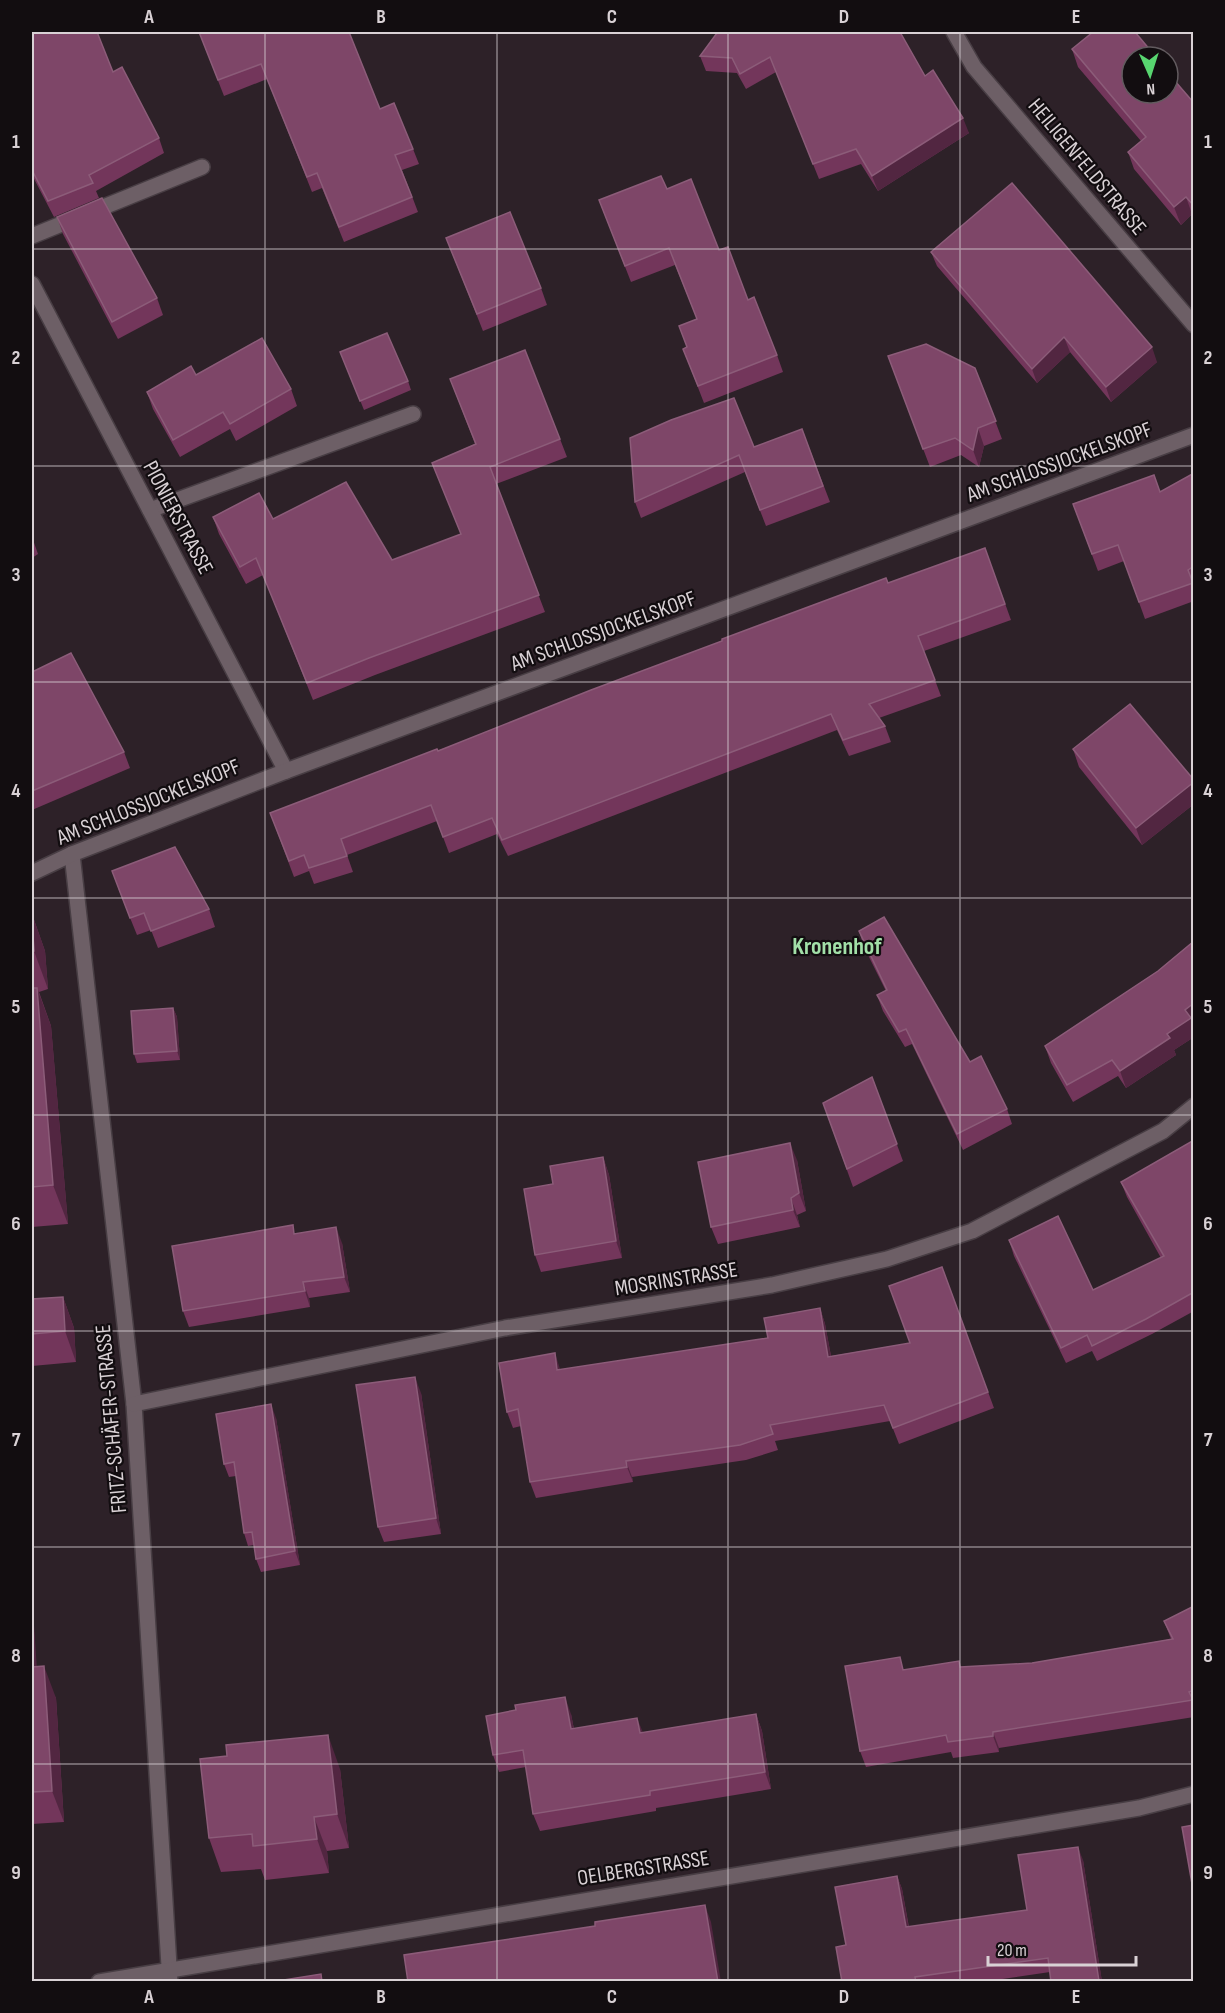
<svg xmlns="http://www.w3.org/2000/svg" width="1225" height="2013" font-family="'Sofia Sans Condensed',sans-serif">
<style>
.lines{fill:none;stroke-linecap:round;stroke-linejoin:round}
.lane-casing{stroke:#483e44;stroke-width:18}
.street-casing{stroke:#483e44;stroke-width:18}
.lane{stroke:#6d5f66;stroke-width:15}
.street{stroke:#6d5f66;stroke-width:15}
.wall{fill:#73365b}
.shaded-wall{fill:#522641}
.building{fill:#7e4668;stroke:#8c5c79;stroke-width:1.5}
.grid{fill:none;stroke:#d9d1d5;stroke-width:1.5;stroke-opacity:0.55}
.labels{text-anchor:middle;stroke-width:4.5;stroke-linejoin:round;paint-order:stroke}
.street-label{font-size:22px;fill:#d9d1d5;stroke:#120d10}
.neighbourhood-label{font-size:24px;font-weight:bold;fill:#a2e0a8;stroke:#120d10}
.neatline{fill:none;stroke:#d9d1d5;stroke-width:2}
.grid-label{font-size:20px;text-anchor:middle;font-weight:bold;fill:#d9d1d5}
</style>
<rect width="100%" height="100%" fill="#2d2128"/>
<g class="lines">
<defs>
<g id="lane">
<polyline points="32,236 202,167"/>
<polyline points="150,510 413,414"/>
</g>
<g id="street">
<polyline points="954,32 974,67 1194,325"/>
<polyline points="32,284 286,771"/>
<polyline points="72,854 134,1404 170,1982"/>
<polyline points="32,873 72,854 286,771 1194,435"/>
<polyline points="134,1404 505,1328 772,1285 887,1259 972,1231 1163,1131 1194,1106"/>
<polyline points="99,1982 1139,1808 1194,1794"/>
</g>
</defs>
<use href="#lane" class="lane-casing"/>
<use href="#street" class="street-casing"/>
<use href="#lane" class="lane"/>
<use href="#street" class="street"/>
</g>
<g class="wall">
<polygon points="32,32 113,72 159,138 164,153 96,191 99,198 54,217 32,175"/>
<polygon points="199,32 380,109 413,149 419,164 402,170 418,212 344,242 322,188 312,192 267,79 224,96"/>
<polygon points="714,32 900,32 925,76 969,133 878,191 861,164 819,179 776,72 746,89 737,73 706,71 700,56 716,35"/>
<polygon points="1072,49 1132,57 1194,103 1194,216 1192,214 1181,225 1134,169 1128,152 1141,141 1078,67"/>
<polygon points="667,189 719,250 748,300 777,355 783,372 704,403 683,349 687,347 697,319 675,265 631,282 599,200"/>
<polygon points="57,217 157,298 163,315 118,339 63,234"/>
<polygon points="446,238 541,288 547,305 483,331"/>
<polygon points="931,252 1157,362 1111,402 1070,352 1037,383 937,266"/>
<polygon points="888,356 975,368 1002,439 984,446 979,467 961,455 930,467"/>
<polygon points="344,361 408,381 411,390 364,410"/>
<polygon points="196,375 291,389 297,406 236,441 230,429 180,457 153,409 147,392"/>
<polygon points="450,379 560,439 567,457 496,484 545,612 375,675 313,700 263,575 246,584 219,534 213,517 273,519 392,560 461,534 432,463 475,444"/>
<polygon points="802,429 830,502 766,526 745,472 641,518 635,502 754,447"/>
<polygon points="1194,473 1194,601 1145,619 1124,561 1098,571 1073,504 1160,492"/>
<polygon points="32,537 38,554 32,558"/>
<polygon points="985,548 1011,620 924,651 941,696 879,718 885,726 891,742 849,756 837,730 508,856 497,834 449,853 437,821 347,855 353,872 314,884 309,871 294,877 270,813 888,583"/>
<polygon points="32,672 124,752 130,768 32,810"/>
<polygon points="1073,749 1194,780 1194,804 1142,845 1079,767"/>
<polygon points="118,888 209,909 215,927 158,948 151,930 137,935"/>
<polygon points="32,914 45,951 48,989 39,992 51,1026 68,1224 32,1227"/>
<polygon points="859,931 970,1062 1007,1109 1012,1124 963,1150 912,1044 905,1047 883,1011 877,995 886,991 864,947"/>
<polygon points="1194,941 1194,1037 1174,1050 1176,1055 1126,1088 1118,1076 1073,1102 1051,1063 1045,1046 1158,971"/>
<polygon points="173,1008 177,1017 180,1060 137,1063 134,1054"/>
<polygon points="872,1077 903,1161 853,1187 823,1103"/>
<polygon points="1194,1140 1194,1311 1152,1334 1097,1361 1092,1351 1066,1363 1014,1256 1009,1240 1093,1290 1161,1258 1127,1197 1121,1182"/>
<polygon points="603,1157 609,1175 622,1258 541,1272 535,1255 553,1184"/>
<polygon points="797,1160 806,1211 797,1215 800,1227 718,1244 711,1227"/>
<polygon points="342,1243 350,1292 309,1298 310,1307 189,1327 183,1311"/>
<polygon points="942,1267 994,1408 899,1444 890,1421 775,1441 778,1450 746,1460 632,1477 633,1482 536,1498 530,1482 521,1426 513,1428 507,1412 560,1370 768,1338 820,1308 825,1324 831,1356 910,1343"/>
<polygon points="63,1297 74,1328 76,1362 32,1366 32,1299"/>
<polygon points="421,1393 441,1534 384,1542 378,1527"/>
<polygon points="276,1418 300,1565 261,1572 256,1559 254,1545 248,1546 244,1533 236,1476 229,1477 224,1464"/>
<polygon points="32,1595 36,1667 56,1698 64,1822 32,1824"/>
<polygon points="1194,1606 1194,1717 999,1748 999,1752 953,1758 951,1752 866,1767 860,1751 905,1670 1032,1663 1171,1639 1164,1621"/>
<polygon points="571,1714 574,1729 643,1733 756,1714 762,1731 771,1789 656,1808 656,1811 540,1831 533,1814 526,1767 499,1772 493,1755"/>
<polygon points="340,1769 349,1848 327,1851 329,1873 265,1880 261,1869 221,1872 209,1838"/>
<polygon points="1083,1860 1102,1982 1051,1982 1050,1972 982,1982 842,1982 846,1945 897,1876 902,1889 909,1927 1027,1910"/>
</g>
<g class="shaded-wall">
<polygon points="963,118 969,133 878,191 872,176"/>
<polygon points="1186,197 1192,214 1181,225 1174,207"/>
<polygon points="1064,337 1070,352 1037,383 1032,369"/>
<polygon points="1152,347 1157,362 1111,402 1106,387"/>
<polygon points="978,428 984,446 979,467 973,450"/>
<polygon points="1194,782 1194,804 1142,845 1136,828"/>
<polygon points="32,914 45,951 48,989 34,951"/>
<polygon points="37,988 51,1026 68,1224 53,1185"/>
<polygon points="1194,1003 1194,1037 1174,1050 1176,1055 1126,1088 1120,1071 1167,1034 1185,1010"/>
<polygon points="173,1008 177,1017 180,1060 177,1051"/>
<polygon points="790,1143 797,1160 806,1211 799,1193"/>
<polygon points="603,1157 609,1175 622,1258 616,1241"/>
<polygon points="791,1198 797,1215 800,1227 793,1210"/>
<polygon points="336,1227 342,1243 350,1292 344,1277"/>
<polygon points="303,1282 309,1298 310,1307 305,1291"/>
<polygon points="63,1297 74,1328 76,1362 65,1331"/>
<polygon points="820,1308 825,1324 834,1373 828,1357"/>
<polygon points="555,1353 560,1369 563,1386 557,1370"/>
<polygon points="415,1377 421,1393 441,1534 436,1518"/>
<polygon points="271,1404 276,1418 300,1565 295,1551"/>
<polygon points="626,1461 632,1477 633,1482 627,1467"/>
<polygon points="32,1595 32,1596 39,1699 32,1679"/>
<polygon points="44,1666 56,1698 64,1822 52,1791"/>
<polygon points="565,1697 571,1714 577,1746 571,1729"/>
<polygon points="756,1714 762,1731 771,1789 765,1772"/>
<polygon points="637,1718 644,1735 640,1733"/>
<polygon points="993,1732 999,1748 999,1752 993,1736"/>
<polygon points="328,1735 340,1769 349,1848 337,1814"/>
<polygon points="314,1817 327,1851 329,1873 317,1839"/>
<polygon points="1078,1847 1083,1860 1102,1982 1099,1981"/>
<polygon points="897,1876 902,1889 911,1941 906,1927"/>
<polygon points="705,1905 711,1922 721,1982 718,1982"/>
</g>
<g class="building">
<polygon points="32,32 97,32 113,72 122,67 159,138 89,175 93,183 48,201 32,170"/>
<polygon points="199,32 349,32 380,109 394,103 413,149 395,155 412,197 339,227 317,173 307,177 261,64 218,80"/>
<polygon points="717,32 900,32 925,76 933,70 963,118 872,176 856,149 813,164 770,57 740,74 732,58 700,56 717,33"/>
<polygon points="1093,32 1135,32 1156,57 1132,57 1132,93 1168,93 1168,73 1194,103 1194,206 1186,197 1174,207 1128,152 1146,137 1072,49"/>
<polygon points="661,176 667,189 691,179 719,250 728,247 748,300 754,297 777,355 698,386 683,349 687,347 679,326 697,319 669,248 625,266 599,200"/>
<polygon points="1012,183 1152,347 1106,387 1064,337 1032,369 931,252"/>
<polygon points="102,198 157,298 112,322 57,217"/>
<polygon points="510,212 541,288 477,314 446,238"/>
<polygon points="387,333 408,381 360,401 340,352"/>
<polygon points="262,338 291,389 230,424 223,412 173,440 147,392 191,366 196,375"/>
<polygon points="926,344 975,368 996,421 978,428 973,450 955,438 923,449 888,356"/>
<polygon points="525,350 560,439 490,467 539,595 369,658 307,683 256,558 240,567 213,517 259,493 273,519 346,482 392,560 461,534 432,463 476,444 450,379"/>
<polygon points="734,398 754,447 802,429 823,486 760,510 739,455 635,502 630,438 671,420"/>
<polygon points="1194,473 1194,566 1188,570 1193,583 1139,602 1118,545 1092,554 1073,504 1154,475 1160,492"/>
<polygon points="985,548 1005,604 918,636 935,680 869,704 885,726 843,740 831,714 502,840 492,818 443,837 431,805 341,839 347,856 309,868 304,855 289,861 270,813 437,749 438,751 591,690 722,641 722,639 886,578 888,583"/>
<polygon points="71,653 124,752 32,791 32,672"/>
<polygon points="1130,704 1194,780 1194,782 1136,828 1073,749"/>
<polygon points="175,847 209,909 151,931 144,913 130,918 112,871"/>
<polygon points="884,917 970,1062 981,1056 1007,1109 957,1134 906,1029 899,1032 877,995 887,990 859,931"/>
<polygon points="32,921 34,951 32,951"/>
<polygon points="1194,941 1194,1003 1185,1010 1191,1018 1167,1034 1170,1038 1120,1071 1112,1060 1067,1085 1045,1046 1158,971"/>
<polygon points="32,988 37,988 53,1185 32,1187"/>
<polygon points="173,1008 177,1051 134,1054 131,1011"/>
<polygon points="872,1077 897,1144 847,1169 823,1103"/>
<polygon points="1194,1140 1194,1292 1146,1319 1092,1346 1087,1335 1061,1348 1009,1240 1058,1216 1093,1290 1164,1256 1121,1182"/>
<polygon points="790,1143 799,1193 791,1198 793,1210 711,1227 698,1162"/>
<polygon points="603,1157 616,1241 535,1255 524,1189 553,1184 550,1166"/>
<polygon points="293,1225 294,1234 336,1227 344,1277 303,1282 305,1291 183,1311 172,1246"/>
<polygon points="942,1267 988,1392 893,1428 884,1405 770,1425 773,1434 740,1445 626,1461 627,1467 530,1482 518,1409 507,1412 499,1363 555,1353 557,1370 768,1338 764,1318 820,1308 828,1357 910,1343 889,1286"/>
<polygon points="63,1297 65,1331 32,1334 32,1299"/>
<polygon points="415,1377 436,1518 378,1527 356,1385"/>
<polygon points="271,1404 295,1551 256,1559 252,1532 244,1533 234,1462 224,1464 216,1414"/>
<polygon points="1194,1606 1194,1690 1189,1692 1193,1700 993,1732 993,1736 948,1742 946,1735 860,1751 845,1666 900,1657 903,1670 959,1661 960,1667 1032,1663 1173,1639 1164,1621"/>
<polygon points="44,1666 52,1791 32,1792 32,1667"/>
<polygon points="565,1697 571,1729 637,1718 640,1733 756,1714 765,1772 650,1791 650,1795 533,1814 523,1750 493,1755 486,1716 516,1710 515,1705"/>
<polygon points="328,1735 337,1814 314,1817 317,1839 253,1846 252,1834 209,1838 200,1759 227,1756 226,1745"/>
<polygon points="1194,1825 1194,1895 1182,1827"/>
<polygon points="1078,1847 1099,1981 1051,1982 1048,1958 915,1977 916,1982 842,1982 836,1947 846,1945 835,1887 897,1876 906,1927 1027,1910 1018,1855"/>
<polygon points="705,1905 718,1982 408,1982 404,1955 595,1926 595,1922"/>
<polygon points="321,1974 322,1982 271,1982"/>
</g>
<path class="grid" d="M 265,32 L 265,1982M 497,32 L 497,1982M 728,32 L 728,1982M 960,32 L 960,1982M 32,249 L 1194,249M 32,466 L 1194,466M 32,682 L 1194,682M 32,898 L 1194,898M 32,1115 L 1194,1115M 32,1331 L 1194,1331M 32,1547 L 1194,1547M 32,1764 L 1194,1764"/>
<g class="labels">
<g class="street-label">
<text transform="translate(1088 166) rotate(50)" y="8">HEILIGENFELDSTRASSE</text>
<text transform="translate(1059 461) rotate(-20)" y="8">AM SCHLOSSJOCKELSKOPF</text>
<text transform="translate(179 517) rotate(62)" y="8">PIONIERSTRASSE</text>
<text transform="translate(603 630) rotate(-20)" y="8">AM SCHLOSSJOCKELSKOPF</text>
<text transform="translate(148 801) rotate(-22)" y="8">AM SCHLOSSJOCKELSKOPF</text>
<text transform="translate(676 1278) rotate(-9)" y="8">MOSRINSTRASSE</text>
<text transform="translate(110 1419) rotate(-95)" y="8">FRITZ-SCHÄFER-STRASSE</text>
<text transform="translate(643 1867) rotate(-9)" y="8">OELBERGSTRASSE</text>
</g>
<g class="neighbourhood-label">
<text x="837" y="954">Kronenhof</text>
</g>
</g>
<rect width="1225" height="2013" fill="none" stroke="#120d10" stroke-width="66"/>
<g transform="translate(1150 75) rotate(177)"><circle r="28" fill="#120d10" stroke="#625b5f" stroke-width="1.5"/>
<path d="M0-4.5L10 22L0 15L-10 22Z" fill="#58d570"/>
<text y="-9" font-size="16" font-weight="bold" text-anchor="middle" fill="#d9d1d5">N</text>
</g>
<path d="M988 1956v9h148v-9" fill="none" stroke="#d9d1d5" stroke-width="3"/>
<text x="997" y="1956" font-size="18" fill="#d9d1d5" stroke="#120d10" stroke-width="4.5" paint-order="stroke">20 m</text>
<rect x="33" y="33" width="1159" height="1947" class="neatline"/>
<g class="grid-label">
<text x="149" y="23">A</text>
<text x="381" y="23">B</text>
<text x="612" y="23">C</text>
<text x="844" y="23">D</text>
<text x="1076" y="23">E</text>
<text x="16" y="148">1</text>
<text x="1208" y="148">1</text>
<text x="16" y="364">2</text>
<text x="1208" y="364">2</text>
<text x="16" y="581">3</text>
<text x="1208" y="581">3</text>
<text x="16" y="797">4</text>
<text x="1208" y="797">4</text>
<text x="16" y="1013">5</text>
<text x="1208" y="1013">5</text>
<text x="16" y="1230">6</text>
<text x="1208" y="1230">6</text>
<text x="16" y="1446">7</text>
<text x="1208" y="1446">7</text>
<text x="16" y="1662">8</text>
<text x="1208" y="1662">8</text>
<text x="16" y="1879">9</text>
<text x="1208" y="1879">9</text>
<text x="149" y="2003">A</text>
<text x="381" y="2003">B</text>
<text x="612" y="2003">C</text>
<text x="844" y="2003">D</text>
<text x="1076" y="2003">E</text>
</g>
</svg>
